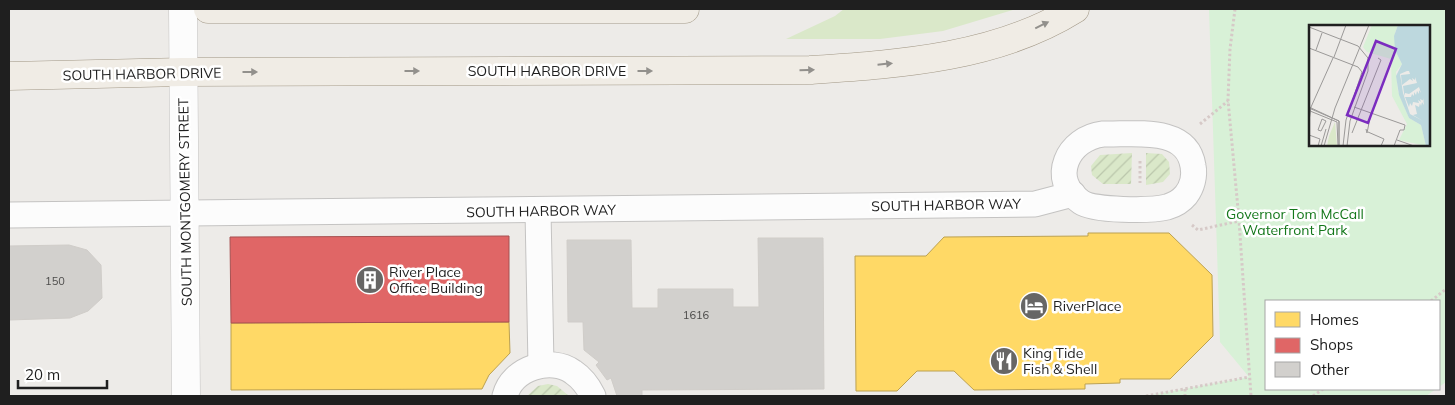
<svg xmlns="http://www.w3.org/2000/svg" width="1455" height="405" font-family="Mulish,sans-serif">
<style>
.grass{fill:#dae8c9}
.park{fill:#d8f1d7;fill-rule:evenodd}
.garden{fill:url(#garden-furrows)}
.homes{fill:#ffd966;stroke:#bca151}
.shops{fill:#e06666;stroke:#a65151}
.building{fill:#d2d0cd;stroke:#d0cdc9}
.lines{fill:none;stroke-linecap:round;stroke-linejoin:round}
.minor-casing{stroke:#c4c3c2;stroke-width:27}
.tertiary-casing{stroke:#c4c3c2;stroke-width:29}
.primary-casing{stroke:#a29886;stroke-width:29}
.path{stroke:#d6c9c7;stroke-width:3;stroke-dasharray:2.5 2.5;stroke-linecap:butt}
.minor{stroke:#fcfcfc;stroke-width:25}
.tertiary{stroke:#fcfcfc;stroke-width:28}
.primary{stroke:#f0ece5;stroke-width:28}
.oneway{fill:#92908c}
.labels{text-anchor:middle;stroke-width:5;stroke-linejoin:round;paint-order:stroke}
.number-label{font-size:11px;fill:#4c4b4a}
.street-label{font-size:14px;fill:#1f1f1f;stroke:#fff}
.park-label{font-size:14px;fill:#13771a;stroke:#fff}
.poi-label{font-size:14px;fill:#1f1f1f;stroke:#fff;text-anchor:start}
.inset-road{fill:none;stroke:#9b9998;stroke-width:1}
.view{fill:#7b2cbf;fill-opacity:0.15;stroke:#7b2cbf;stroke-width:2.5}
.inset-edge{fill:none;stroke:#1f1f1f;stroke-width:2.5}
</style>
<defs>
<pattern id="garden-furrows" width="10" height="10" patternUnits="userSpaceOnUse" patternTransform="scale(1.25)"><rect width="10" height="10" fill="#dae8c9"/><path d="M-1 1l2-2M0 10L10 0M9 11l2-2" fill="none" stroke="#bbc7ac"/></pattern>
</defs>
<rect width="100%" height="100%" fill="#edebe8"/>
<polygon class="grass" points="844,9 1016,9 943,31 880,39 786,39 835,16"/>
<path class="park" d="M 1209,9 L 1446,9 L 1446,382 L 1439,387 L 1439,301 L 1266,301 L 1266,389 L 1436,389 L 1426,396 L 1146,396 L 1249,377 L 1220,342 ZM 1310,26 L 1429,26 L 1429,145 L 1310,145 Z"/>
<g class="garden">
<polygon points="1132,153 1131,184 1103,184 1092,175 1091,166 1100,155"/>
<polygon points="1146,153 1162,154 1169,162 1170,174 1163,182 1146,185"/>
<polygon points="548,384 557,386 569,396 527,396 538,386"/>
</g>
<g class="homes">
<polygon points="1088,233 1169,233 1212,275 1213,336 1170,379 1120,379 1120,383 1085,384 1085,389 974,390 954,371 917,371 897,391 856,391 855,256 926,256 944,237 1088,236"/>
<polygon points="509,322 510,353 489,375 482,389 231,390 231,323"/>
</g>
<polygon class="shops" points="509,236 509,322 231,323 230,237"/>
<g class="building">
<polygon points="758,238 823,238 824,389 642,390 642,396 617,396 611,378 607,380 596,365 599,362 584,350 583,322 568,322 567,240 631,240 632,308 658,308 658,289 733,289 733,307 759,307"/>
<polygon points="69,245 87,250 101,265 102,298 88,311 70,318 9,320 9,246"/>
</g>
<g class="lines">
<defs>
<g id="minor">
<path d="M 1103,134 C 1133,135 1187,125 1193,166 C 1195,176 1192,187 1186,195 C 1181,201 1174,205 1167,207 C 1151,211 1094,211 1081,202 C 1048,179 1068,138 1103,134 Z"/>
<polyline points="538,211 541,365"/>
<polyline points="9,215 1035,204 1073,194"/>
<path d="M 505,396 C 512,368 551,356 573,372 C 582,378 588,386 593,396"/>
</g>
<polyline id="tertiary" points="183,9 186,396"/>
<g id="primary">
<polyline points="208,9 685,9"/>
<path d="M 9,76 L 183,72 L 810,70 C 899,64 997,58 1075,9"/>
</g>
</defs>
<use href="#minor" class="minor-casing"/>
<use href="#tertiary" class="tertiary-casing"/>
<use href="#primary" class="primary-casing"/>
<g class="path">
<polyline points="1235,9 1230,49 1228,100 1239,220 1251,396"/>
<polyline points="1200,124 1228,101"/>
<polyline points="1140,161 1140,183"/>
<polyline points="1192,225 1198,230 1239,221"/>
<polyline points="1431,301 1446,289"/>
<polyline points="1185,389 1185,396"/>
<polyline points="1146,396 1249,377"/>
<polyline points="1313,396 1323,389"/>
</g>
<use href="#minor" class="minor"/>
<use href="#tertiary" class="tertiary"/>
<use href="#primary" class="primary"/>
</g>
<defs><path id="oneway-solid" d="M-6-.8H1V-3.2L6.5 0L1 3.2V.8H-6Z" transform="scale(1.25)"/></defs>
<g class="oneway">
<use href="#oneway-solid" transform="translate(1042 25) rotate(-26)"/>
<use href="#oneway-solid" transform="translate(885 64) rotate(-6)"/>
<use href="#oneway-solid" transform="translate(807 70) rotate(-2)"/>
<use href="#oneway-solid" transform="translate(412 71)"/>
<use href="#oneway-solid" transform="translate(645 71)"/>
<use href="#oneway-solid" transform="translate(250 72)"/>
</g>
<defs>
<symbol id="building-disc" viewBox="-11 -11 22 22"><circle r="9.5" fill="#676665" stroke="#fff"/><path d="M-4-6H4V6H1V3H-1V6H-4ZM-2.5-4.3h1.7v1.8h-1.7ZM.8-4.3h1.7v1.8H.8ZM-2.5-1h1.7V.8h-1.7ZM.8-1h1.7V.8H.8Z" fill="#fff"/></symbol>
<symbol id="hotel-disc" viewBox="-11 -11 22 22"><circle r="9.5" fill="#676665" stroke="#fff"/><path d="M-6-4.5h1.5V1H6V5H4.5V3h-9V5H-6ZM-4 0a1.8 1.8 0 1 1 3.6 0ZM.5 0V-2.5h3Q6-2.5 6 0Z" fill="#fff"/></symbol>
<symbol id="restaurant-disc" viewBox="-11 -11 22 22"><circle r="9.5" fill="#676665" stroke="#fff"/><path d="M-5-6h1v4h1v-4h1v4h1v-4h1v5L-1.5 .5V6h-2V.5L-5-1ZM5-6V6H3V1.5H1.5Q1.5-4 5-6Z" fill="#fff"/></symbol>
</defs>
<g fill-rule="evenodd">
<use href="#building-disc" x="354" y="264" width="32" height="32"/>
<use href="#hotel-disc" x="1018" y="290" width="32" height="32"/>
<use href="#restaurant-disc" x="988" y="345" width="32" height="32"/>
</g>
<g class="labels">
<g class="number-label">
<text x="55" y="285">150</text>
<text x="696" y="319">1616</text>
</g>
<g class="street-label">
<text x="547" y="76">SOUTH HARBOR DRIVE</text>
<text transform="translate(142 74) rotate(-1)" y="5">SOUTH HARBOR DRIVE</text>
<text transform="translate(185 202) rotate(-91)" y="5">SOUTH MONTGOMERY STREET</text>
<text transform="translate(946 205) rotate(-1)" y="5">SOUTH HARBOR WAY</text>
<text transform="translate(541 211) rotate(-1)" y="5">SOUTH HARBOR WAY</text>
</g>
<g class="park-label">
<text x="1295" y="219">Governor Tom McCall<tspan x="1295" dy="16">Waterfront Park</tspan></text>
</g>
<g class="poi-label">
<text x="389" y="277">River Place<tspan x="389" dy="16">Office Building</tspan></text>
<text x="1053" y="311">RiverPlace</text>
<text x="1023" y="358">King Tide<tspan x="1023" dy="16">Fish &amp; Shell</tspan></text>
</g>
</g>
<g transform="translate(1309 25)">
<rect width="121" height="121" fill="#edebe8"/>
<path d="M 26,97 L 28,121 L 18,121 L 20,111 Z" fill="#dae8c9"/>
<path d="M 63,0 L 89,0 L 86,8 L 86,25 L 93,39 L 87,47 L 89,66 L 100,93 L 112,100 L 117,121 L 90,115 L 98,99 L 83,71 L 82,34 L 58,27 L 54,22 Z" fill="#d8f1d7"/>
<path d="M 121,0 L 121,121 L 117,121 L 112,100 L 100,93 L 90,70 L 87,51 L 93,39 L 86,25 L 85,11 L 89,0 Z" fill="#bdd8de"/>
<path d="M 98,46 L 100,46 L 101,49 L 92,50 L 93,60 L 101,54 L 104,56 L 103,53 L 106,55 L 106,52 L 108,58 L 94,61 L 95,68 L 96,71 L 96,68 L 100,69 L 110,62 L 112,68 L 110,65 L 110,69 L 108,66 L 107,70 L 105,67 L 105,71 L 103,69 L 102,72 L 96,72 L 100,82 L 101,78 L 103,81 L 104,77 L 110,78 L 109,75 L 112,77 L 111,74 L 115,76 L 114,73 L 115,80 L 113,77 L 112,81 L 111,78 L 110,82 L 106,80 L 108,89 L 104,90 L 114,96 L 101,89 L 94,68 L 91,49 Z" fill="#edebe8"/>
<path class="inset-road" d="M 0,2 L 49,21 L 59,33 L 59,46 L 41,96 L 38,121M 0,23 L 49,42 L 53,47 L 37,95 L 34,121M 7,25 L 13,8M 25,32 L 37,0M 0,82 L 30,96 L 30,121M 45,82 L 96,100 L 95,105 L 91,105M 0,83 L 30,96 L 30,121M 1,86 L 28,97 L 29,121M 13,94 L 17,96 L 12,106 L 9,105 ZM 0,96 L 2,82 L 24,33M 57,104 L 58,108 L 62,88M 59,107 L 75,114 L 72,121M 43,108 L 72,35 L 69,33M 0,110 L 11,114 L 9,121M 88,115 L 105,121M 12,121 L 17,104M 15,121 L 26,83 L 60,0M 85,121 L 91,105"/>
<path class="view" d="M 67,16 L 87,24 L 59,98 L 38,90 Z"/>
<rect width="121" height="121" class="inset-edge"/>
</g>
<rect width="1455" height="405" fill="none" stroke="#1f1f1f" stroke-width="20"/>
<rect x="1265" y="300" width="175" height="90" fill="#ffffff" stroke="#a5a5a5"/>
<rect x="1275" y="312" width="25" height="15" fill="#ffd966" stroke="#a5a5a5"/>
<text x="1310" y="325" font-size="15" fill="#1f1f1f">Homes</text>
<rect x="1275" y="338" width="25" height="15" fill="#e06666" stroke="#a5a5a5"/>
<text x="1310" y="350" font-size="15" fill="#1f1f1f">Shops</text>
<rect x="1275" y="362" width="25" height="15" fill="#d2d0cd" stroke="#a5a5a5"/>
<text x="1310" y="375" font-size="15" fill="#1f1f1f">Other</text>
<path d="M18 380v8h89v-8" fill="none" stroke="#1f1f1f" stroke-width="2.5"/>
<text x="25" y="380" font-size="15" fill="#1f1f1f" stroke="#ffffff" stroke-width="4" paint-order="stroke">20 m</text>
</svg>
